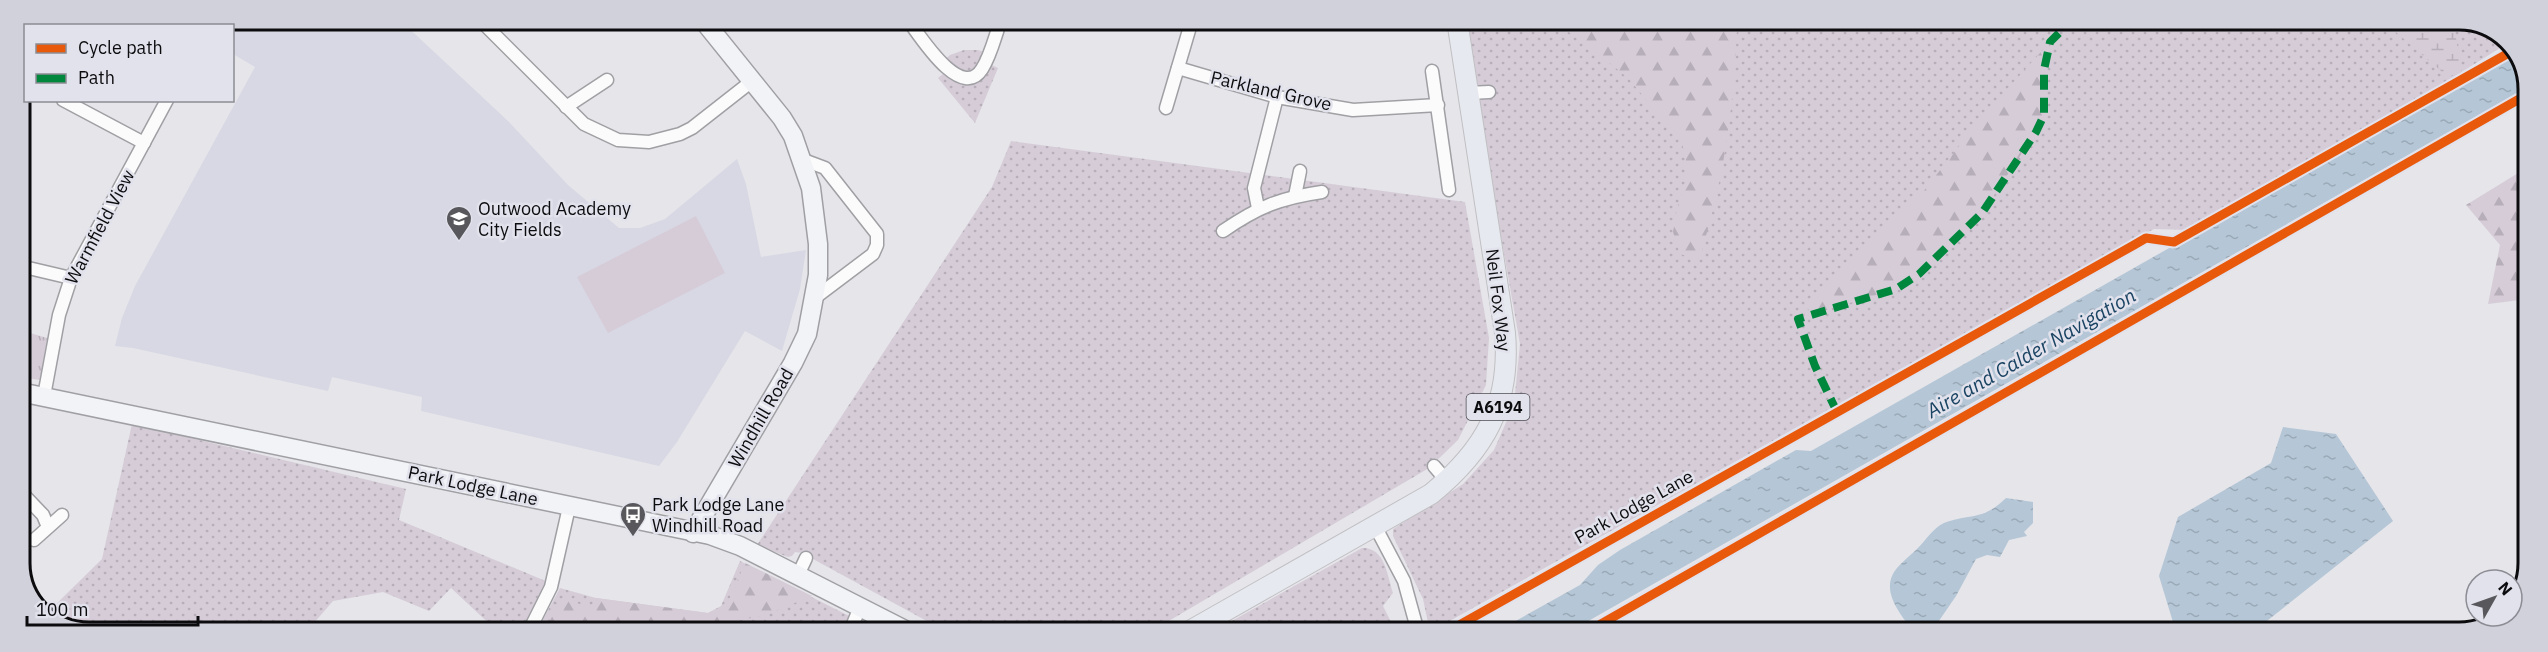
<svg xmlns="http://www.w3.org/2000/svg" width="2548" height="652" font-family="'IBM Plex Sans',sans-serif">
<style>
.built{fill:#d8d8e4}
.grass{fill:url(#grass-dots)}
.forest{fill:url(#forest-firs)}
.wetland{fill:url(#wetland-marsh)}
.park{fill:url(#park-tufts)}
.pitch{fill:#d6ccd8}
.water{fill:url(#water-ripples)}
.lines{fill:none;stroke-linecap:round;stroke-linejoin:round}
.street-casing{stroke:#a0a0a4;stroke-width:15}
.secondary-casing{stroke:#a0a0a4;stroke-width:21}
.primary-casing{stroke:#c0c0c3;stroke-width:22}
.street{stroke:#fbfbfc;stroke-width:12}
.secondary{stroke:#f1f3f6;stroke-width:18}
.primary{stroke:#e7e9f0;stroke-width:20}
.quiet{stroke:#00873e;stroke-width:8;stroke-dasharray:15 8;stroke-linecap:butt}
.cycleway-casing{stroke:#e2e2ed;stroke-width:13}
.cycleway{stroke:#e8590c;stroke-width:9}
.labels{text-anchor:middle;stroke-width:5;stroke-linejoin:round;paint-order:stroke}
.shield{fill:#e2e2ed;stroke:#4c4c52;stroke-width:1.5}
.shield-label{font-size:16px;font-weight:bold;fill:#0c0c0f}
.street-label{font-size:18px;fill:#0c0c0f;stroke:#e2e2ed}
.poi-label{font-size:18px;fill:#0c0c0f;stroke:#e2e2ed;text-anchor:start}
.water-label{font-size:20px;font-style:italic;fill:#1b4463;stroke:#e2e2ed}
.rim{fill:none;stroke:#0c0c0f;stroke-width:3}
</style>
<defs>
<pattern id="grass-dots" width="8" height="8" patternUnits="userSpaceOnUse" patternTransform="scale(1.5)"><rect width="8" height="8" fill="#d6ccd8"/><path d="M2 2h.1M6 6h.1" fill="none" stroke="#b6aeb8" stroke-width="1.8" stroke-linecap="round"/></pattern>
<pattern id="forest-firs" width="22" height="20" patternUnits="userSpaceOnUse" patternTransform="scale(1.5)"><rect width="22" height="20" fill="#d6ccd8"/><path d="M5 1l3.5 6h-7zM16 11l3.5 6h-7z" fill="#b6aeb8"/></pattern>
<pattern id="wetland-marsh" width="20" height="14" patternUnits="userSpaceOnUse" patternTransform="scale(1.5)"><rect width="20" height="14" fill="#d6ccd8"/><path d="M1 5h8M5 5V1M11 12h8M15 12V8" fill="none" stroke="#b6aeb8"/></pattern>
<pattern id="park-tufts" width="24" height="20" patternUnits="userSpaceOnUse" patternTransform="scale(1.5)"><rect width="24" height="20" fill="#d6ccd8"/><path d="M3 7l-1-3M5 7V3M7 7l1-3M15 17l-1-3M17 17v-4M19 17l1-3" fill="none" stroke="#b6aeb8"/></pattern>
<pattern id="water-ripples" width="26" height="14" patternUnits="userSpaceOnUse" patternTransform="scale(1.5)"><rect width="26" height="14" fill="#b5c6d6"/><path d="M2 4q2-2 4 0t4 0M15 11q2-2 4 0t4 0" fill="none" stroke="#9aa9b6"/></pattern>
</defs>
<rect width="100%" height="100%" fill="#e5e5ea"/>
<polygon class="built" points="238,20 254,20 260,23 262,20 400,20 508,121 568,185 619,228 640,228 665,219 737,159 746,184 761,257 806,250 800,289 782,351 745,331 677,442 659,466 421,411 422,397 332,377 328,391 133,348 115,346 122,318 135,286 255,67 233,54 233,30"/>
<g class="grass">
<polygon points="1468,20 2473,21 2510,42 2460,73 2462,73 2185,230 2154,229 2127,243 1430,632 1423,599 1393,536 1393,529 1463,484 1494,450 1514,404 1520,344 1483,135"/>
<polygon points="964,50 978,50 989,53 985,62 998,68 975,123 938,78 948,70 941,63 950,55"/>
<polygon points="1011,141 1465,202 1489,338 1486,385 1458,440 1429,468 1150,632 947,632 802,553 795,552 792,556 788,557 757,545 992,187"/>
<polygon points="132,424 406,489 399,520 548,582 522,631 497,631 451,588 429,611 383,592 333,601 307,631 75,631 46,614 102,559"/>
<path d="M 1362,548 C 1385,547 1387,575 1393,593 L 1383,606 L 1396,632 L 1212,632 Z"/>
<polygon points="740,561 881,632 537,631 560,588 596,598 708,613 721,606"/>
</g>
<g class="forest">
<path d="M 1553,24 L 1672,30 L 1737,29 C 1733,114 1724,179 1699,260 L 1680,254 L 1673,232 L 1677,208 L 1686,182 L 1688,169 L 1682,143 L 1629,79 L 1578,37 Z"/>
<polygon points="2050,42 2044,70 2044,115 2036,132 1982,213 1919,274 1896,289 1813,314 1805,306 1919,197 1981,118"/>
<polygon points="2528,167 2528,299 2488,304 2500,245 2466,205"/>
<polygon points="745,563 812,596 765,615 723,624 704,631 544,631 562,599 594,608 596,598 708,613 727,604"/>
</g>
<polygon class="wetland" points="2383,21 2453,21 2462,73 2448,77"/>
<polygon class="park" points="20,330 47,338 40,380 20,377"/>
<polygon class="pitch" points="696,216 725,273 608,333 577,277"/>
<g class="water">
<polygon points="2515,52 2528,87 1569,632 1496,632 1580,585 1598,565 1620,550 1796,450 1811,451"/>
<polygon points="2283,427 2336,434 2393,521 2253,632 2176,632 2159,576 2178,517 2271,463"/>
<path d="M 2006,498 L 2033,502 L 2033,523 L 2024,532 L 2027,536 L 2009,540 L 2000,557 L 1987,555 L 1976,559 L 1956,596 L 1932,631 L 1912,630 C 1901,615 1884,595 1892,576 C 1896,566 1910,556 1917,549 C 1925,541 1934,527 1944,523 C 1971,513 1983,521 2006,498 Z"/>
</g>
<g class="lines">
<defs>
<g id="street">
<polyline points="480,20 584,124 618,140 649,142 680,134 692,128 752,81"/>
<path d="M 908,20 C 920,36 961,102 982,69 C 991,55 995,36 1001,20"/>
<polyline points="208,26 211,20"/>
<polyline points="1178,68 1277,97 1353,110 1438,105"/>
<polyline points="1432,71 1449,190"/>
<polyline points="23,80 26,81"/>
<polyline points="1468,93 1489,92"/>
<polyline points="63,100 144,143"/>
<polyline points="566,107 607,80"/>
<polyline points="1166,108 1192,20"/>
<polyline points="801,159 825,168 877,234 877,245 873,254 816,297"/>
<polyline points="1295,196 1300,171"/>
<polyline points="1258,208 1254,188 1277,97"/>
<path d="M 1223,231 C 1258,207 1280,198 1322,192"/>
<polyline points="20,266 71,278"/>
<polyline points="44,396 59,315 71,278 167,100"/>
<polyline points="1434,466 1447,481"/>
<polyline points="20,491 43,515 48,527"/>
<polyline points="1375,526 1404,581 1418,632"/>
<polyline points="34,540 62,515"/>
<polyline points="798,575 806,558"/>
<polyline points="853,624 860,607"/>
<polyline points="529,631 551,587 569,507"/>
</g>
<g id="secondary">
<polyline points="20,392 710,535 740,546 909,632"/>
<polyline points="693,533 793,363 807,334 818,275 818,244 811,188 793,136 782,118 703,20"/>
</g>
<path id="primary" d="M 1188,632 L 1431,494 C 1485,450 1511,404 1505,333 L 1457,20"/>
</defs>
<use href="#street" class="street-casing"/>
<use href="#secondary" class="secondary-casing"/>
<use href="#primary" class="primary-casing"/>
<use href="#street" class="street"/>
<use href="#secondary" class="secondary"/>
<use href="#primary" class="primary"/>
<polyline class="quiet" points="1837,412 1815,366 1798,319 1896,289 1919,274 1982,213 2036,132 2044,115 2044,70 2050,42 2071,21"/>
<defs>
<g id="cycleway">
<polyline points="1447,632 2134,245 2146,238 2174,242 2514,50"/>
<polyline points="1587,632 2528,94"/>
</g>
</defs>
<use href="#cycleway" class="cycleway-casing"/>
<use href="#cycleway" class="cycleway"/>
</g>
<defs>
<symbol id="school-pin" viewBox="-11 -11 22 30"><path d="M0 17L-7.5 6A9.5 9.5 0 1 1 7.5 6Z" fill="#58585c" stroke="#e2e2ed"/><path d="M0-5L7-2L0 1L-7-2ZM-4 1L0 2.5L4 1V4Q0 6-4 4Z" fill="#fff"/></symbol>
<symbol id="bus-pin" viewBox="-11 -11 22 30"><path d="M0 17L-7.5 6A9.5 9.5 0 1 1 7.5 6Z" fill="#58585c" stroke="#e2e2ed"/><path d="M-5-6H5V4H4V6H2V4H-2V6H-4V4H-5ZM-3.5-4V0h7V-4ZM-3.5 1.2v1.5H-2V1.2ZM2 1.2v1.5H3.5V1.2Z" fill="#fff"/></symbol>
</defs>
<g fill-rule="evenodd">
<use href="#school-pin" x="444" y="204" width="30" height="40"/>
<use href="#bus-pin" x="618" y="500" width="30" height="40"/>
</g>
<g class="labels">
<rect class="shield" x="1466.5" y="394" width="63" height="26" rx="4.5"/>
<g class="shield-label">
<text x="1498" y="413">A6194</text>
</g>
<g class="street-label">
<text transform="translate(1271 91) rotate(13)" y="6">Parkland Grove</text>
<text transform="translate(100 227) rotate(-62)" y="6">Warmfield View</text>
<text transform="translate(1498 300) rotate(83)" y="6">Neil Fox Way</text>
<text transform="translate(761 418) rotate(-60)" y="6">Windhill Road</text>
<text transform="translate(473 486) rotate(12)" y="6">Park Lodge Lane</text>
<text transform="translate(1634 507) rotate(-29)" y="6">Park Lodge Lane</text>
</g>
<g class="poi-label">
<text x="478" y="215">Outwood Academy<tspan x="478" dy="21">City Fields</tspan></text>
<text x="652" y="511">Park Lodge Lane<tspan x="652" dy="21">Windhill Road</tspan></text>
</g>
<g class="water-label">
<text transform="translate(2031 353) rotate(-30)" y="7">Aire and Calder Navigation</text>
</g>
</g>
<path d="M0 0H2548V652H0ZM89 30H2459A59 59 0 0 1 2518 89V563A59 59 0 0 1 2459 622H89A59 59 0 0 1 30 563V89A59 59 0 0 1 89 30Z" fill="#d1d1db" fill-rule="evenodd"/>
<path class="rim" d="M89 30H2459A59 59 0 0 1 2518 89V563A59 59 0 0 1 2459 622H89A59 59 0 0 1 30 563V89A59 59 0 0 1 89 30Z"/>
<rect x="24" y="24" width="210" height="78" fill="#e2e2ed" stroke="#8c8c94" stroke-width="1.5"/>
<rect x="36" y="44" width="30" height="9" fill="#e8590c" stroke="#8c8c94" stroke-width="1.5"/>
<text x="78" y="54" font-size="18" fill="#0c0c0f">Cycle path</text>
<rect x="36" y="74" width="30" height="9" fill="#00873e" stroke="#8c8c94" stroke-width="1.5"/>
<text x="78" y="84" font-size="18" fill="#0c0c0f">Path</text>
<g transform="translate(2494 598) rotate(50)"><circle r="28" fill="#e2e2ed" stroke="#8c8c94" stroke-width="1.5"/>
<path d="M0-4.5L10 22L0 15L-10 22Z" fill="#58585c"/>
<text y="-9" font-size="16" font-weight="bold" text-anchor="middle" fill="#0c0c0f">N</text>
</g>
<path d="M27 616v9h171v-9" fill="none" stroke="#0c0c0f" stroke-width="3"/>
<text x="36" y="616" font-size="18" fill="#0c0c0f" stroke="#e2e2ed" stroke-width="4.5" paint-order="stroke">100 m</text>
</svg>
